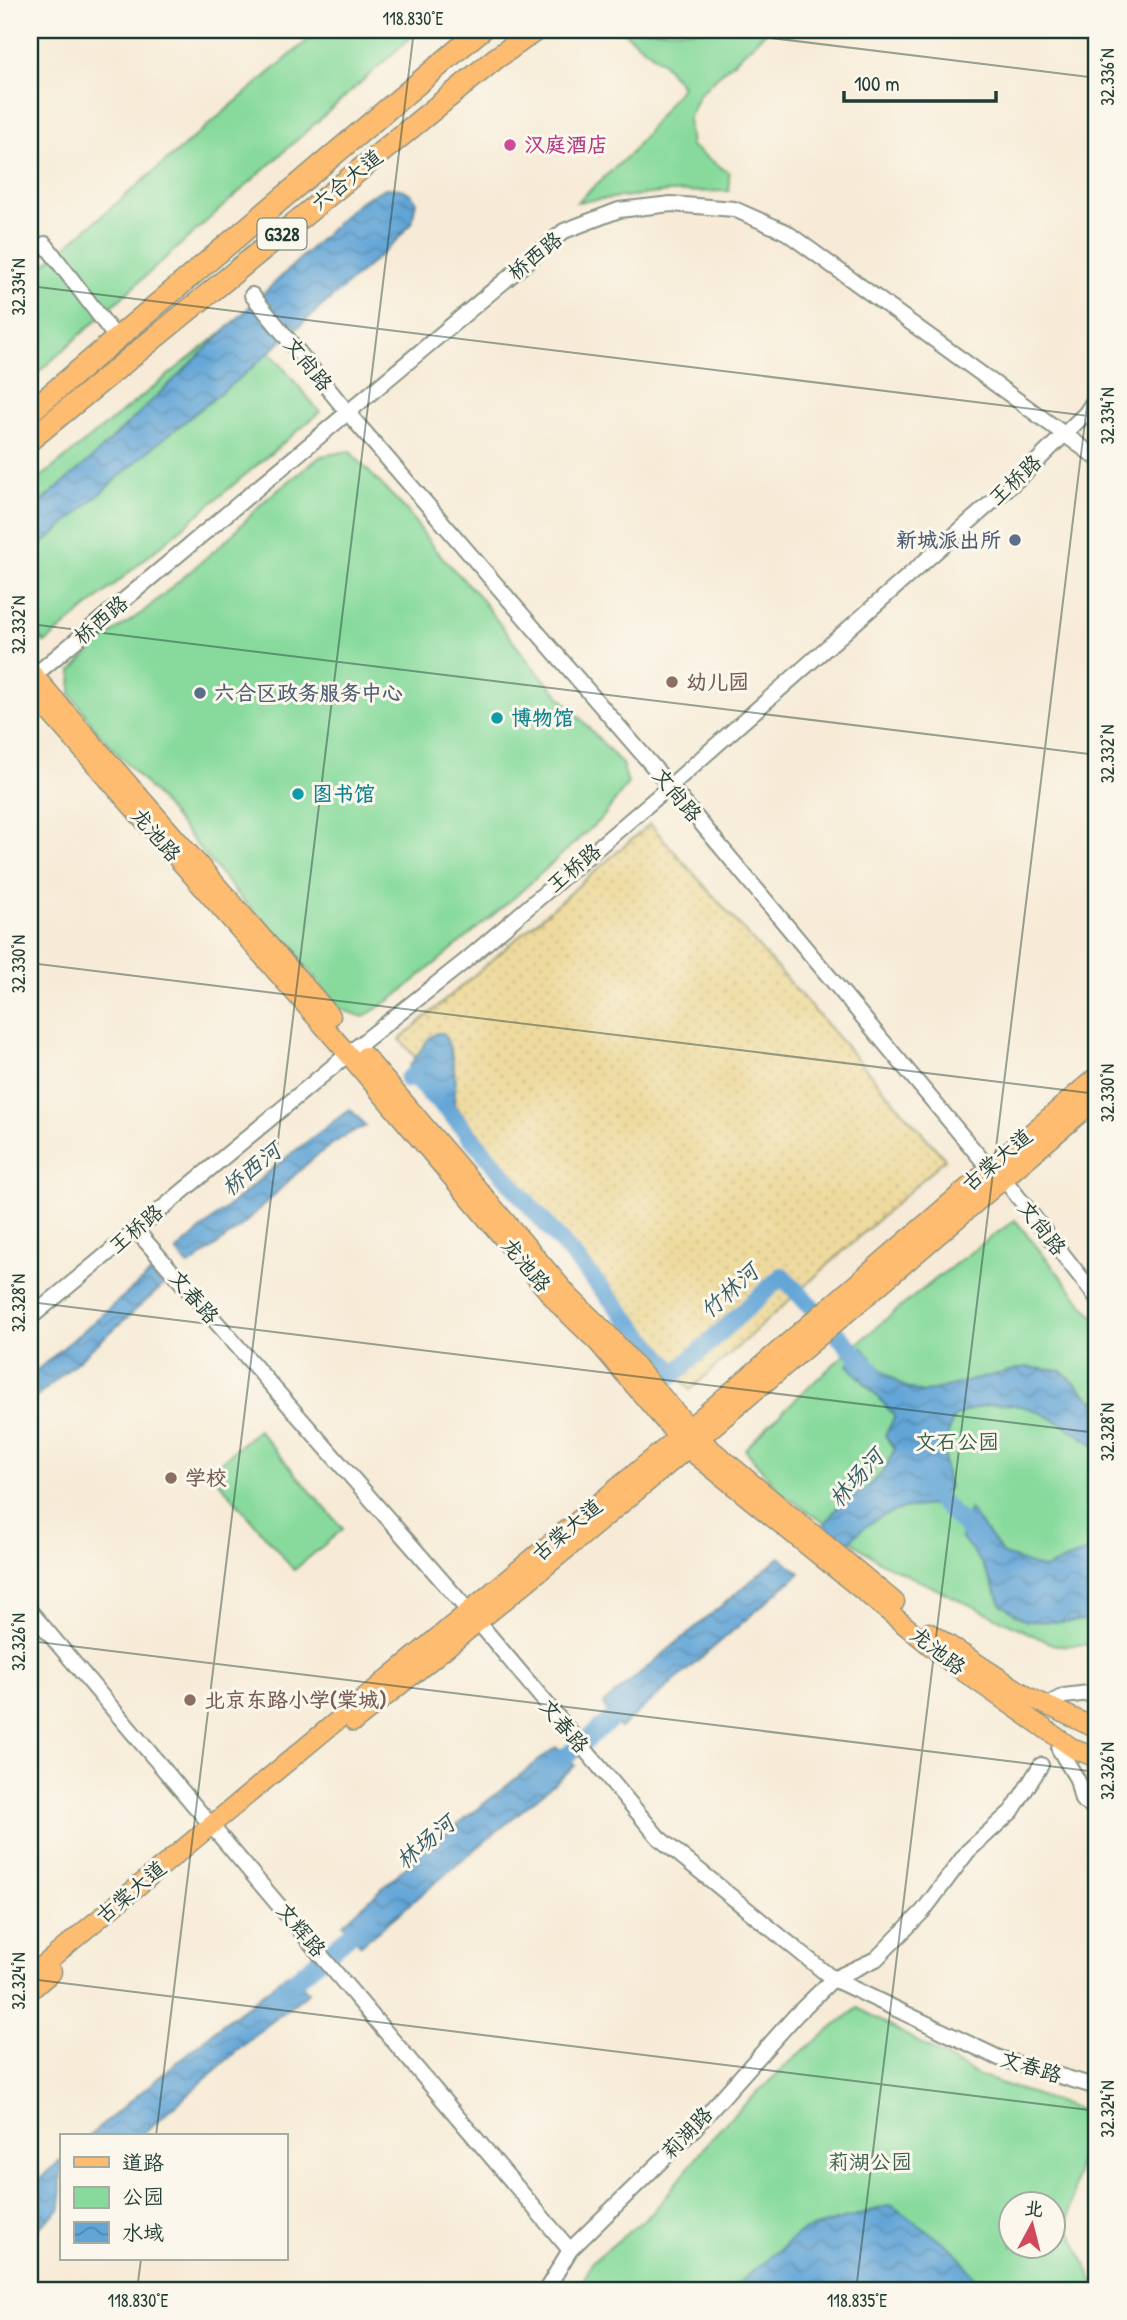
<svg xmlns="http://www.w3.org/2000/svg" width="1127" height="2320" font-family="'Patrick Hand','LXGW WenKai TC',sans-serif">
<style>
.sand{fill:url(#sand-dots);stroke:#868c69;stroke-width:2}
.green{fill:#87da9c;stroke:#538c68;stroke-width:2;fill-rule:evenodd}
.water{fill:url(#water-waves);stroke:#407186;stroke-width:2}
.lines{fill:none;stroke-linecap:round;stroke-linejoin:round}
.river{stroke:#62a5d7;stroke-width:18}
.minor-casing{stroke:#8b9486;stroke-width:18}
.major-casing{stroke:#8b9486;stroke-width:21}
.highway-casing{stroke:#8b9486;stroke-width:24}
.minor{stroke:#fff;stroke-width:14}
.major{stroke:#fdbc70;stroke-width:18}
.highway{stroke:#fdbc70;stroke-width:21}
.ticks{fill:none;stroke:#1f3d34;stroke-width:2;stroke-opacity:0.45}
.hotel-dot{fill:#d1479c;stroke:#fbf7ec;stroke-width:2.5}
.service-dot{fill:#5c6f8a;stroke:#fbf7ec;stroke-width:2.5}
.education-dot{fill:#8d6e63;stroke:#fbf7ec;stroke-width:2.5}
.culture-dot{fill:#0f9aa8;stroke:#fbf7ec;stroke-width:2.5}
.labels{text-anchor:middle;stroke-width:6;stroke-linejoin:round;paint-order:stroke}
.shield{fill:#fbf7ec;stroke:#61756b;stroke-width:2}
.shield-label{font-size:19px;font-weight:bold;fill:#1f3d34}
.hotel-label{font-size:21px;font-weight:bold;fill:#b23c85;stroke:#fbf7ec;text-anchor:start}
.street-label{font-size:21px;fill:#1f3d34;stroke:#fbf7ec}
.service-label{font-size:21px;font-weight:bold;fill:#4e5e75;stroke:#fbf7ec;text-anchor:end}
.education-label{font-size:21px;font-weight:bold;fill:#785e54;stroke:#fbf7ec;text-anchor:start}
.culture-label{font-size:21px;font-weight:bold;fill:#0d838f;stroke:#fbf7ec;text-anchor:start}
.park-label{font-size:21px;fill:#345c49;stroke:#fbf7ec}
.water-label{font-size:23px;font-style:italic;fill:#335c65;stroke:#fbf7ec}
.neatline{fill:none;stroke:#1f3d34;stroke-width:2.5}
.ticks-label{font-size:18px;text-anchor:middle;fill:#1f3d34}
</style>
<defs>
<pattern id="sand-dots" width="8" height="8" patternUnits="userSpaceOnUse" patternTransform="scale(1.75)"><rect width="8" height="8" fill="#eeda9e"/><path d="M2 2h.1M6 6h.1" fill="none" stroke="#ccbc89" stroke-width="1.8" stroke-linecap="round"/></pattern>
<pattern id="water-waves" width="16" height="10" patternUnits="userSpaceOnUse" patternTransform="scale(1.75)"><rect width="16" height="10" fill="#62a5d7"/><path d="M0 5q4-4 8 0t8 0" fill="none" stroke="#5088af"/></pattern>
</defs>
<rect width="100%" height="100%" fill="#fbf7ec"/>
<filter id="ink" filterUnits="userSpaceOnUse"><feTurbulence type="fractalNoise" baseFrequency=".0143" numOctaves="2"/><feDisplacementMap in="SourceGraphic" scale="14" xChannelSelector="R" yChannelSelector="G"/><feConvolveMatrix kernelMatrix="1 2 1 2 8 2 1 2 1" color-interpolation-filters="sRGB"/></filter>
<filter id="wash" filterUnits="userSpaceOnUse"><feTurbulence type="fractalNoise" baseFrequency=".00686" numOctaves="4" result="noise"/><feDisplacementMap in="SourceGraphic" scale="28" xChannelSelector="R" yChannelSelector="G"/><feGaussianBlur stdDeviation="1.57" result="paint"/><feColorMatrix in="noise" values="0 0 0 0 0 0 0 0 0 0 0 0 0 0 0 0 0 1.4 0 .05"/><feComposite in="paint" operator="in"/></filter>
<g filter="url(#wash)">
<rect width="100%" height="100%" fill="#f7ebd7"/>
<polygon class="sand" points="650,824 945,1159 690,1390 400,1039"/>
<g class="green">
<polygon points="320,30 419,30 30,380 30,277"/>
<polygon points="621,30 768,30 699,94 688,119 691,146 729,173 729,191 668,192 577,202 631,153 682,86 663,63"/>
<polygon points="241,317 320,412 45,643 30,627 30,486"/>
<polygon points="349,451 407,511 436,551 477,594 532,666 622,764 628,783 603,817 517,895 395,997 363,1017 340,1009 290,948 238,895 153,792 96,730 71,694 72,671 99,642 143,612 230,537 263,502 321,456"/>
<path d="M 1015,1220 L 1097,1321 L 1097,1644 L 1056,1646 L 882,1563 L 780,1492 L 745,1449 C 828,1364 918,1289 1015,1220 Z"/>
<polygon points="258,1430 343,1529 294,1570 210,1471"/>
<path d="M 858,2008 L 979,2076 L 1087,2112 L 1068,2225 L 1097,2290 L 579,2290 L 592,2262 L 652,2213 L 720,2128 L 795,2057 ZM 1012,2204 L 1054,2204 L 1054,2246 L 1012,2246 Z"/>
</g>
<g class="water">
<path d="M 385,188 C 399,188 408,188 416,201 L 412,223 L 393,244 L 247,372 L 152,448 L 30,555 L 30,511 L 91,459 L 360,201 Z"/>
<path d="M 437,1033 L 443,1033 C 455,1051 459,1093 451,1114 C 433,1103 416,1088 409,1067 L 429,1038 Z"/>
<path d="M 350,1109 L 366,1126 C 317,1144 280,1193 240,1227 C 224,1240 206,1253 189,1266 L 176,1251 L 279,1163 Z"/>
<polygon points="151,1273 163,1286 30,1403 30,1376"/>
<path d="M 862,1347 L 883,1371 L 901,1385 L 922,1393 L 1025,1367 L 1062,1371 L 1097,1404 L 1097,1447 C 1050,1415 1010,1386 954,1417 C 944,1442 941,1461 949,1487 L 932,1505 C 896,1508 871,1515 847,1545 L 824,1525 L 839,1505 L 865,1490 L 883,1472 L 895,1449 L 885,1436 L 895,1416 L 848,1365 Z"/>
<polygon points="969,1509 1004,1555 1044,1569 1097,1547 1097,1619 1066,1622 1026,1621 1002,1605 982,1564 961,1537"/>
<polygon points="780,1557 800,1573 620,1728 603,1704"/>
<polygon points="556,1747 575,1766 361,1945 343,1924 421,1853"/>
<polygon points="289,1973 309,1992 255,2035 141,2136 89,2136 214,2031"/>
<polygon points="61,2160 61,2208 30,2235 30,2188"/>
<polygon points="891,2205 954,2250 984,2290 730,2290 802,2231"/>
</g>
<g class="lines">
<g class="river">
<polyline points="408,1079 412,1076 451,1114 675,1374 782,1276 872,1371"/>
<polyline points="927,1481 928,1489 979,1540"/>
<polyline points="547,1772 631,1703"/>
<polyline points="277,1995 369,1919"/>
</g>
</g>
</g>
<g filter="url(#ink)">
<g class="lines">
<defs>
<g id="minor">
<polyline points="45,244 117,339"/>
<polyline points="252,295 348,413 670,786 988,1167 1004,1179 1097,1298"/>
<polyline points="30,679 564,231 619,210 671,204 734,209 786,232 1097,458"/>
<polyline points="135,1229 479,1623 659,1838 833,1979 999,2058 1097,2087"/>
<polyline points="30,1318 348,1054 464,962 670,786 1026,472 1086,413 1097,396"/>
<polyline points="30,1611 570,2250"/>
<polyline points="1055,1701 1064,1696 1097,1692"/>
<polyline points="1059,1749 1077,1779 1082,1800 1097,1809"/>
<polyline points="546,2290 570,2250 694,2129 796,2015 833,1979 876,1959 923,1911 968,1851 1012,1811 1041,1765"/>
</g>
<g id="major">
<polyline points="30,671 331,1016"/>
<polyline points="30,690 348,1054 560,1306 598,1343 687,1448 955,1666 1074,1749 1097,1758"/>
<polyline points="365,1056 570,1297 608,1334 698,1438 895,1602"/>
<polyline points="929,1632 1029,1697 1097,1729"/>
<path d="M 354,1722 C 607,1521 852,1309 1097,1099"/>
<polyline points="30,1976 677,1438 1097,1076"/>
<polyline points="30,1991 52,1972"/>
</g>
<g id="highway">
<polyline points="30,412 481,30"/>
<polyline points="30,440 495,59 536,30"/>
</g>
</defs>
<use href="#minor" class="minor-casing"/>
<use href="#major" class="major-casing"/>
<use href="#highway" class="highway-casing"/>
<use href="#minor" class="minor"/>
<use href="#major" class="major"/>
<use href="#highway" class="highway"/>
</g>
</g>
<path class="ticks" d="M 706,30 L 1097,78M 30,286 L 1097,417M 30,624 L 1097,755M 30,963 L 1097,1094M 30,1302 L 1097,1433M 30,1641 L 1097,1772M 30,1979 L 1097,2111M 156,2136 L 414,30M 137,2290 L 141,2259M 856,2290 L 1097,324"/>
<circle class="hotel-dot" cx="510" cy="145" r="7"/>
<g class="service-dot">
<circle cx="1015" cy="540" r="7"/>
<circle cx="200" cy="693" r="7"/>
</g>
<g class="education-dot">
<circle cx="672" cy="682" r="7"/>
<circle cx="171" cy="1478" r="7"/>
<circle cx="190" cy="1700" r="7"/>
</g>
<g class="culture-dot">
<circle cx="497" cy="718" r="7"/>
<circle cx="298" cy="794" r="7"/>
</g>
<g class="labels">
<rect class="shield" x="257.5" y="218.5" width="49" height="31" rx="5"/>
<g class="shield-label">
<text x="282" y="241">G328</text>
</g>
<g class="hotel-label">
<text x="524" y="152">汉庭酒店</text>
</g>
<g class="street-label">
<text transform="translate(347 180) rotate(-39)" y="7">六合大道</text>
<text transform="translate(535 256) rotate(-39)" y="7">桥西路</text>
<text transform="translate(308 364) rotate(51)" y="7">文尚路</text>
<text transform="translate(1015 480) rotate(-43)" y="7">王桥路</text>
<text transform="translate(101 620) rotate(-40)" y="7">桥西路</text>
<text transform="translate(677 795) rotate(50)" y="7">文尚路</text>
<text transform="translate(156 835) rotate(49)" y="7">龙池路</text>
<text transform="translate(574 868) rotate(-40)" y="7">王桥路</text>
<text transform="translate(997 1160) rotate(-40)" y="7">古棠大道</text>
<text transform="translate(1042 1228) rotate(52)" y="7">文尚路</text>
<text transform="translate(136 1229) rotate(-40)" y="7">王桥路</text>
<text transform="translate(526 1265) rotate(50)" y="7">龙池路</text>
<text transform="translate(194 1297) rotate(49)" y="7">文春路</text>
<text transform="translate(567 1530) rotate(-40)" y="7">古棠大道</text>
<text transform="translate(938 1651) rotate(38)" y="7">龙池路</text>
<text transform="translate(564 1726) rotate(50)" y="7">文春路</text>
<text transform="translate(131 1892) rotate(-40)" y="7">古棠大道</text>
<text transform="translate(301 1930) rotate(50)" y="7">文辉路</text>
<text transform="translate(1031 2067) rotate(17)" y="7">文春路</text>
<text transform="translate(687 2133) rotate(-46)" y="7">莉湖路</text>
</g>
<g class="service-label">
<text x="1001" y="547">新城派出所</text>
<text x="214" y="700" text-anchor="start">六合区政务服务中心</text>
</g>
<g class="education-label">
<text x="686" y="689">幼儿园</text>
<text x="185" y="1485">学校</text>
<text x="204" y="1707">北京东路小学(棠城)</text>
</g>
<g class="culture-label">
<text x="511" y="725">博物馆</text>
<text x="312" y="801">图书馆</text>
</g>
<g class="park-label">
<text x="957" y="1449">文石公园</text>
<text x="870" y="2169">莉湖公园</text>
</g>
<g class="water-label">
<text transform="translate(251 1169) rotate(-39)" y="8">桥西河</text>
<text transform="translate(729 1291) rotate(-42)" y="8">竹林河</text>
<text transform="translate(856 1478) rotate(-48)" y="8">林场河</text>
<text transform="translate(425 1842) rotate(-40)" y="8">林场河</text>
</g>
</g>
<rect width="1127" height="2320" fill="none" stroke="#fbf7ec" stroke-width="77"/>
<rect x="60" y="2134" width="228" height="126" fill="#fbf7ec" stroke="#a3ada2" stroke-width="2"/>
<rect x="74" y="2157" width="35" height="10" fill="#fdbc70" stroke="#a3ada2" stroke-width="2"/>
<text x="122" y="2170" font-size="21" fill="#1f3d34">道路</text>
<rect x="74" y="2187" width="35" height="21" fill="#87da9c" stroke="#a3ada2" stroke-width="2"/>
<text x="122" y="2204" font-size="21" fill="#1f3d34">公园</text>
<rect x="74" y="2222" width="35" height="21" fill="url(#water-waves)" stroke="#a3ada2" stroke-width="2"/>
<text x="122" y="2240" font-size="21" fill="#1f3d34">水域</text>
<g transform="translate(1032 2225) rotate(7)"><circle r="33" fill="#fbf7ec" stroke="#a3ada2" stroke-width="2"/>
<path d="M0-5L12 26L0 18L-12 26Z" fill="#d1495b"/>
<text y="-10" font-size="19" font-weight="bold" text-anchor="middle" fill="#1f3d34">北</text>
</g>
<path d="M844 91v10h152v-10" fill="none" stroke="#1f3d34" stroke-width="3.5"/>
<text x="854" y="91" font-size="21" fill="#1f3d34" stroke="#fbf7ec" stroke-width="5" paint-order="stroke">100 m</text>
<rect x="38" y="38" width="1050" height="2244" class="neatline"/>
<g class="ticks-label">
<text x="413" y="25">118.830°E</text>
<text transform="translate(1108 77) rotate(-90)" y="6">32.336°N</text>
<text transform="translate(19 287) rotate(-90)" y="6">32.334°N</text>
<text transform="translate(1108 416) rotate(-90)" y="6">32.334°N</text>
<text transform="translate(19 625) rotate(-90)" y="6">32.332°N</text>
<text transform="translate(1108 754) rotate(-90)" y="6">32.332°N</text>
<text transform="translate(19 964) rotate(-90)" y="6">32.330°N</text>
<text transform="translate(1108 1093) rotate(-90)" y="6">32.330°N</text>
<text transform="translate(19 1303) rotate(-90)" y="6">32.328°N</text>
<text transform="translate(1108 1432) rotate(-90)" y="6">32.328°N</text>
<text transform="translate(19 1642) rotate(-90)" y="6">32.326°N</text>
<text transform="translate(1108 1771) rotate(-90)" y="6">32.326°N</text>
<text transform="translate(19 1981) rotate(-90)" y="6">32.324°N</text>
<text transform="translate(1108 2109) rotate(-90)" y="6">32.324°N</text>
<text x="138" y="2307">118.830°E</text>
<text x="857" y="2307">118.835°E</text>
</g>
</svg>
